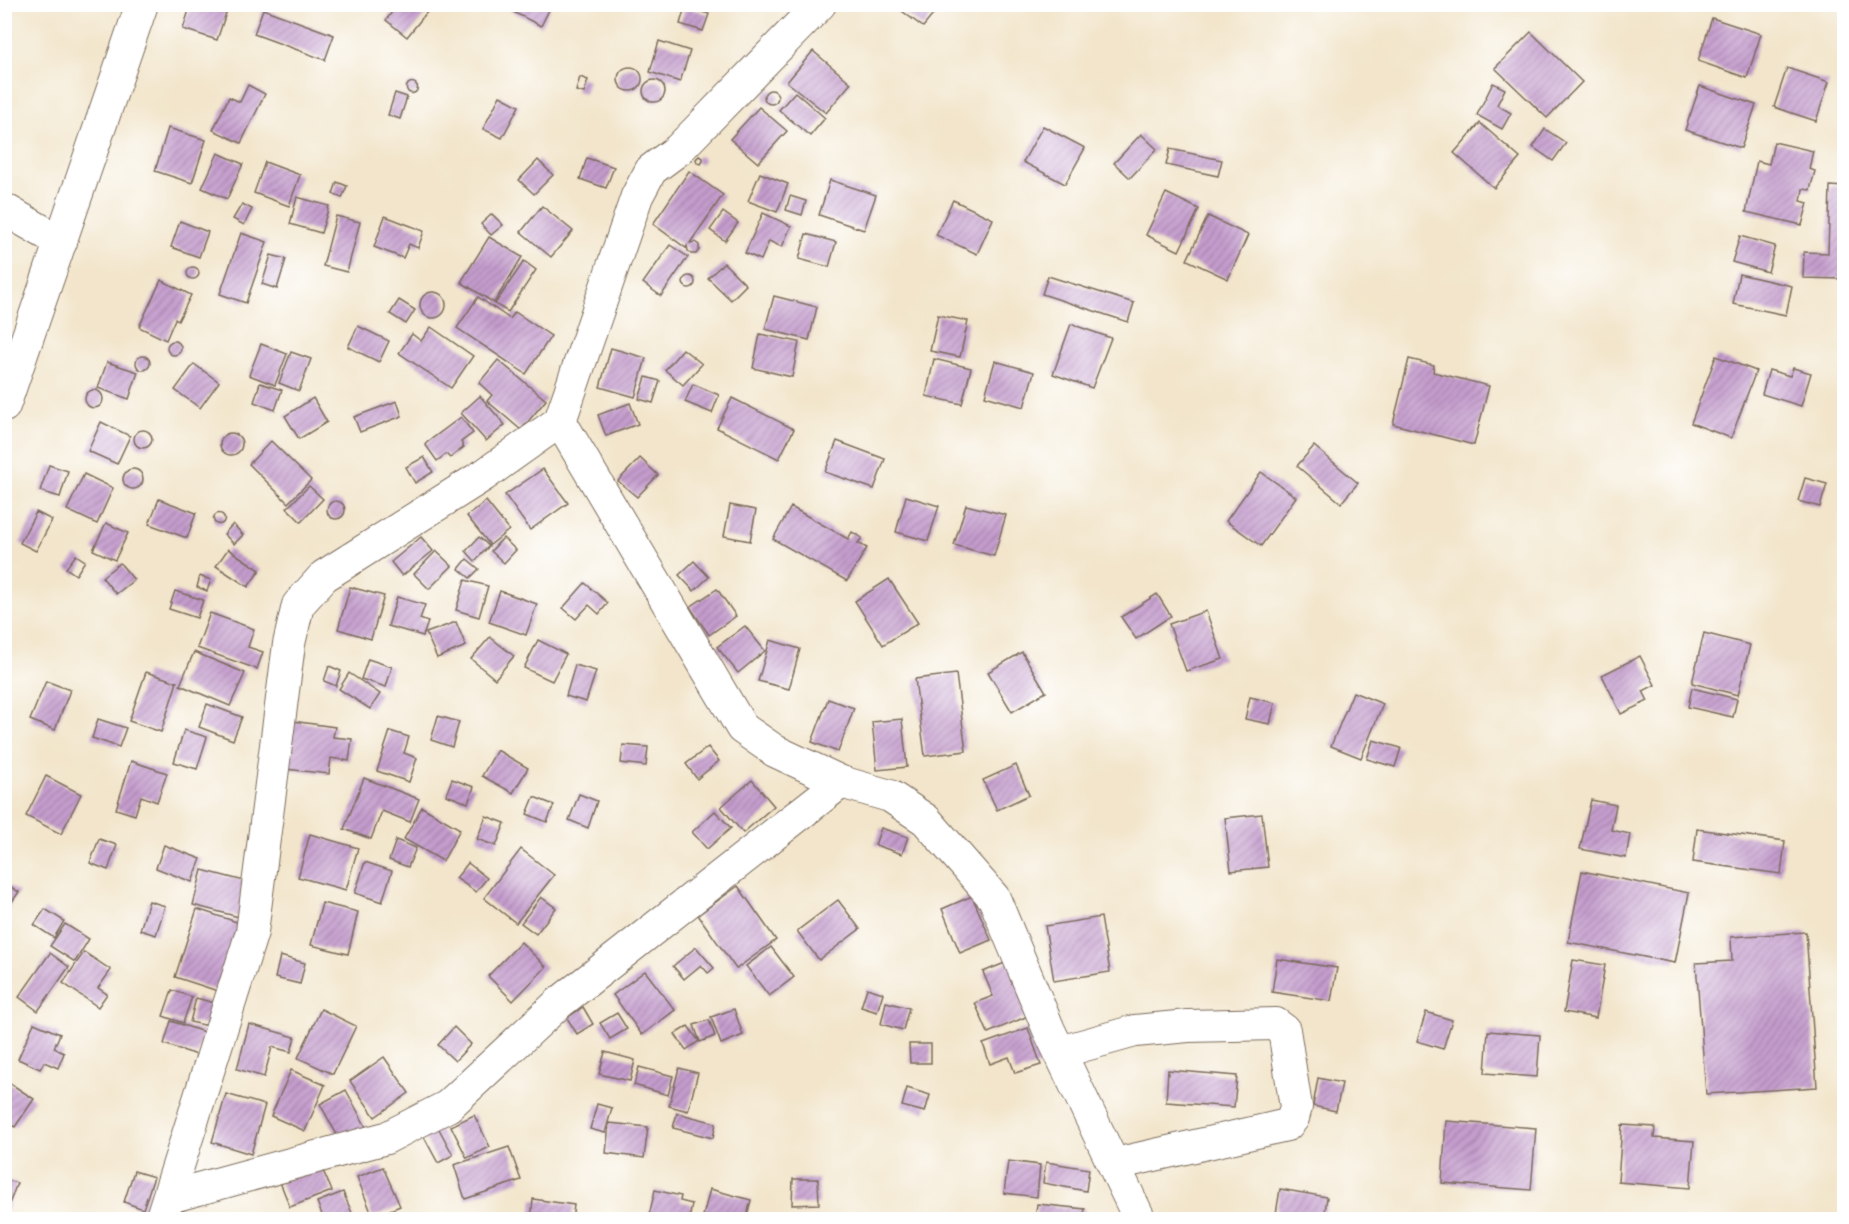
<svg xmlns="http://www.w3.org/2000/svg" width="1849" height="1224" font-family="'Architects Daughter',sans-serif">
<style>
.building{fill:url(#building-hatch)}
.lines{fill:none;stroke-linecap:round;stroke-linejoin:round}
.minor-casing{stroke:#7b6b5b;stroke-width:34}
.minor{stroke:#fff;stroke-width:32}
</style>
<defs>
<pattern id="building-hatch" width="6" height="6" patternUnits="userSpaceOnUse" patternTransform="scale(1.5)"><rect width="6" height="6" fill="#c59dce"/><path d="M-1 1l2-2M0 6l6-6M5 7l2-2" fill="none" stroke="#a180a7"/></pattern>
</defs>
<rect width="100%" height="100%" fill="#fff"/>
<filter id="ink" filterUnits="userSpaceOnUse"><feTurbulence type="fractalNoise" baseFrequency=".0167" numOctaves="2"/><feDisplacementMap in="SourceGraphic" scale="12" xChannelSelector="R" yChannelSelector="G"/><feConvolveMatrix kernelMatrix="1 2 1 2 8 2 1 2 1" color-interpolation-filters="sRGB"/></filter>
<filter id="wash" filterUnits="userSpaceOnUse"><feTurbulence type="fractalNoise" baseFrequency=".008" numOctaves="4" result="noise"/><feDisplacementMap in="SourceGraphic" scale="24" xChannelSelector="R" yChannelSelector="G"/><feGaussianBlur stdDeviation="1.35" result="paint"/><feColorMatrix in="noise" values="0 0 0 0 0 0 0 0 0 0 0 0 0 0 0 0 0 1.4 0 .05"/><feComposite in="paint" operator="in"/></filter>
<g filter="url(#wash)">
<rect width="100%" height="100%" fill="#f2e5cb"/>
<g id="blocks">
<g class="building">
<polygon points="191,4 229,4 217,40 183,29"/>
<polygon points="398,4 418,4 427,12 407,37 386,20"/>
<polygon points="514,4 552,4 541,26 511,11"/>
<polygon points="900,4 942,4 923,27 898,8"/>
<polygon points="685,7 709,14 703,31 680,24"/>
<polygon points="263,9 334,35 325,60 254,34"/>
<polygon points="1712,18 1761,34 1747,78 1698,61"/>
<polygon points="1531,32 1582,82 1547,118 1495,68"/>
<polygon points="659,41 690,51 680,82 650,72"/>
<polygon points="813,51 851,83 826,113 787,82"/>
<circle cx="630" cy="79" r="12"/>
<polygon points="1787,68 1829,82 1816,121 1774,107"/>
<polygon points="580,77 588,80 584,93 576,91"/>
<circle cx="654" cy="91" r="11"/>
<circle cx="412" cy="88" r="5.5"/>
<polygon points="1493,83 1505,89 1497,105 1511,113 1502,129 1477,115"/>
<polygon points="248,85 265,94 241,143 213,130 229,97 240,102"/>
<polygon points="1700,86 1756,105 1741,148 1685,130"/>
<circle cx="771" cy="97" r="7"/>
<polygon points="795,92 825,118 810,136 779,110"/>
<polygon points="395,93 407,97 400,119 388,115"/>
<polygon points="500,96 519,106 502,138 483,129"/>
<polygon points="759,107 787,131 758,163 730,139"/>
<polygon points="1480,123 1520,158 1494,188 1454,153"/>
<polygon points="1043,126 1085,148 1065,184 1023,162"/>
<polygon points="168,128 206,140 192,183 155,171"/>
<polygon points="1545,129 1566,143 1553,161 1533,147"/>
<polygon points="1141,134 1157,149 1130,178 1114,163"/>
<polygon points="1774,142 1813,151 1809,169 1815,171 1810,190 1803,189 1801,201 1808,203 1802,225 1746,212 1757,161 1769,164"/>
<polygon points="1170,149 1222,160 1218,176 1166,165"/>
<polygon points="218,153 243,164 227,199 202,188"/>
<polygon points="699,156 703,158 703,161 701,164 697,163 696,159"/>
<polygon points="587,158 614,167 606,188 580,179"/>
<polygon points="538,160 553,175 534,194 519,180"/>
<polygon points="265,162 300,175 289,206 254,193"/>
<polygon points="689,171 723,195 690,243 695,242 699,245 699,250 696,254 691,254 688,251 687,246 686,248 653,224"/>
<polygon points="760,173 788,184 777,212 748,201"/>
<polygon points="830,180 876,195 864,230 819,215"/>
<polygon points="337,182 347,186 342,198 333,194"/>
<polygon points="1830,186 1844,187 1844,279 1803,278 1804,252 1828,253"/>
<polygon points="1166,193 1199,209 1179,251 1146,235"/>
<polygon points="790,196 806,201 802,215 786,210"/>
<polygon points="297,197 329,206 321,233 290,224"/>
<polygon points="953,200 993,219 977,254 936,235"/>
<polygon points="242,204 252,209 244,225 233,219"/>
<polygon points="542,206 573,231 551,257 521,232"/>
<polygon points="723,212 738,223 725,241 710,230"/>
<polygon points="763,213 791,226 782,247 769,241 761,260 745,253"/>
<polygon points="492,214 503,225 491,235 481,224"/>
<polygon points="336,216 360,222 347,272 323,266"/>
<polygon points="385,216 424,231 418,248 409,244 403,258 374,247"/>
<polygon points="1208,216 1248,235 1228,279 1187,260"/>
<polygon points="180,221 208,232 199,257 171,247"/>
<polygon points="241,233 267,242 246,303 220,294"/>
<polygon points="806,234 836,242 829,267 799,259"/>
<polygon points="1740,236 1775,246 1768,272 1732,262"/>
<polygon points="489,237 522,257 494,303 461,282"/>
<polygon points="670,245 688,257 661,296 643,283"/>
<polygon points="271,255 286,259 277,289 262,284"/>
<polygon points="524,261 536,270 508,312 495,304"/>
<polygon points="724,263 746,285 731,300 708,278"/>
<circle cx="193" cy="273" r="6"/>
<polygon points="1739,274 1792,286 1786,315 1733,304"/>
<circle cx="689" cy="282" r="6"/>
<polygon points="1048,276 1134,303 1128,322 1042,294"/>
<polygon points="161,280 191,295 178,321 175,319 166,340 139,327"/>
<circle cx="433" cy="305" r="13"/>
<polygon points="774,296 817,307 809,340 765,329"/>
<polygon points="478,297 510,319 515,312 551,336 526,374 457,328"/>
<polygon points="399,300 415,310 406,324 390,314"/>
<polygon points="938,315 968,321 960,357 930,351"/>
<polygon points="1071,324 1111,338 1092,388 1053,374"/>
<polygon points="358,326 389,341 379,362 348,347"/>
<polygon points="431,327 473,356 451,388 399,353 412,334 421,341"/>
<polygon points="760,334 799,342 792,377 753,368"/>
<circle cx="174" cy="348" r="7"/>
<polygon points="261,344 287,354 275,385 249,375"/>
<polygon points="611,348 646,358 635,397 600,387"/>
<polygon points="683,349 702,364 683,385 665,370"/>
<polygon points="291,352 311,359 299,391 279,383"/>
<polygon points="1716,356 1756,371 1731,438 1691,423"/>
<circle cx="143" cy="363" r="7"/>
<polygon points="934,359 971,368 962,404 926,396"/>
<polygon points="1409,359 1434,365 1433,372 1489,386 1474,445 1393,424"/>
<polygon points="498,360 546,400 521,430 487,401 492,395 479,383"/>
<polygon points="995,361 1034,372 1024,407 985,396"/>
<polygon points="107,362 138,372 129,399 98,388"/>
<polygon points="194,364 219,382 200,408 175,390"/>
<polygon points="1793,368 1811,373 1801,406 1762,394 1769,370 1790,376"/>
<polygon points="646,377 660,381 653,403 639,399"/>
<polygon points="260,383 282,390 275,410 254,402"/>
<polygon points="693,384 719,395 712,413 685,402"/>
<circle cx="94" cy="399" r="9"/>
<polygon points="480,396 505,425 486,441 461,413"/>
<polygon points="313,398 327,422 299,439 285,416"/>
<polygon points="732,398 794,429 779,459 717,428"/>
<polygon points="397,401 402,416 360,432 354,417"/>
<polygon points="630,403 638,424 606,436 598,415"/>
<polygon points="461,417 473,433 461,442 464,447 450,458 446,454 437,461 425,444"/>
<polygon points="101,422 130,436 117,464 88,451"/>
<circle cx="143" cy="439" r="9"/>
<circle cx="231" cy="444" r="11"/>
<polygon points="271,441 311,480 288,503 249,464"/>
<polygon points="837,441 885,459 874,489 825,472"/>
<polygon points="1314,446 1358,483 1341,503 1297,466"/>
<polygon points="424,457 433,472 415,483 406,467"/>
<polygon points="640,458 658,475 637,497 618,481"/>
<polygon points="49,465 68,471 60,497 40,491"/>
<polygon points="543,469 568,503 530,530 505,495"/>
<circle cx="133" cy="479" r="10"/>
<polygon points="1261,472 1296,497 1261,546 1226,521"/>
<polygon points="84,474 113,488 97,524 67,510"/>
<polygon points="1805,478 1827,484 1820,507 1798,501"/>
<polygon points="309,486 323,499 301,522 287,508"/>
<polygon points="906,496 939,506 928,541 896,532"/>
<polygon points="159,499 196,513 187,538 149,524"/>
<circle cx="336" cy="510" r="9"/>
<polygon points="486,501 509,530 490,545 467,516"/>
<polygon points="730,505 756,510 750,541 724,536"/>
<polygon points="966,505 1006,515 994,556 954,545"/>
<polygon points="791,507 848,539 852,532 862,538 858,543 867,548 847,581 773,539"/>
<polygon points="36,512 52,520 36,551 20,543"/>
<circle cx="219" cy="519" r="5.5"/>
<polygon points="106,523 128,533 115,560 93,550"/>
<polygon points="233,524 243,535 234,544 224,534"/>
<polygon points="421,537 433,551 402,576 391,562"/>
<polygon points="479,537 489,546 475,561 466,551"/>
<polygon points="503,538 516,550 504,563 491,551"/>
<polygon points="228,549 260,570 248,587 216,566"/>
<polygon points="436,551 452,566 429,589 414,574"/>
<polygon points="76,555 85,561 76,575 66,568"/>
<polygon points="467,559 479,569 470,578 459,569"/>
<polygon points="694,561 709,577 694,591 679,575"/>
<polygon points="120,563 134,580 116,594 102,577"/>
<polygon points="200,576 211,580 207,591 197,587"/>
<polygon points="889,579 918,623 883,645 855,601"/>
<polygon points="465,580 488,586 479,617 456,610"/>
<polygon points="585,583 608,603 599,614 589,605 576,619 563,608"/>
<polygon points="350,587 384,596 371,639 338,629"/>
<polygon points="717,589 736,616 709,635 690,607"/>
<polygon points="175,591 203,600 197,618 169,609"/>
<polygon points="500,591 537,604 526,635 489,622"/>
<polygon points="1157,594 1171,616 1136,639 1121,617"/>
<polygon points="397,597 425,605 420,619 428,622 423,636 388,626"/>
<polygon points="1206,611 1223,659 1186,671 1169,624"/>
<polygon points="210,613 254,629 248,647 263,652 257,669 197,648"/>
<polygon points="456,622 466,646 437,658 426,633"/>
<polygon points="745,626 765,651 738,673 717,647"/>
<polygon points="1704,633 1750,645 1738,695 1692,683"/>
<polygon points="490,637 514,656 495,679 471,659"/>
<polygon points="538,640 566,654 552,681 524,668"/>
<polygon points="770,640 800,649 789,689 758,681"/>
<polygon points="194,652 245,673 230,706 180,685"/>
<polygon points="1022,652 1046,692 1012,712 988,672"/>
<polygon points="1640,656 1655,685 1643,691 1648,701 1621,714 1602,675"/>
<polygon points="368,659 392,667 386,687 361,679"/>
<polygon points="575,665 596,671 586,702 566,696"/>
<polygon points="329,666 341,671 336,686 324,681"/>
<polygon points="146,672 177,682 161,732 129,721"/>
<polygon points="349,673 380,694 370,709 339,689"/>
<polygon points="956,674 966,751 925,756 915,679"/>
<polygon points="46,681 70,690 55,730 30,720"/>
<polygon points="1692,688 1737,699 1733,717 1688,707"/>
<polygon points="1353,692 1383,704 1361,758 1331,746"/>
<polygon points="1250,697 1275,703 1270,724 1245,719"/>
<polygon points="828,699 854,708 838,752 812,742"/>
<polygon points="207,704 242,717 233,740 199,727"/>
<polygon points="438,716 459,722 452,747 431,740"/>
<polygon points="98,719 126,728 119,747 92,738"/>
<polygon points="902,719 907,767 877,770 872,722"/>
<polygon points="292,721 335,727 333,737 352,739 349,761 331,758 329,774 286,769"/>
<polygon points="184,730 207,737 197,769 174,762"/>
<polygon points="390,731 409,737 404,753 417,758 409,782 377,771"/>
<polygon points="1373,740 1401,748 1395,767 1367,759"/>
<polygon points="623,745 648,747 646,766 621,763"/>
<polygon points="708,747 719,761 697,779 686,764"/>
<polygon points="497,750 528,768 513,793 482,776"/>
<polygon points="131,761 167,773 157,802 141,796 135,815 116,809"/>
<polygon points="1016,765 1029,795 997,810 983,780"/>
<polygon points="46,776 81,794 61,834 26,816"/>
<polygon points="364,778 419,799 410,822 382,811 371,839 344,829"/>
<polygon points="452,779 474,787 468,803 446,795"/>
<polygon points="752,780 774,806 743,833 721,807"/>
<polygon points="579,794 597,801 588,828 569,820"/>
<polygon points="534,797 554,805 547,822 527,814"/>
<polygon points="1591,800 1616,805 1611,830 1630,834 1626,858 1580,849"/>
<polygon points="422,807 460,829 443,861 404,839"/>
<polygon points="715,811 731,828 707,849 692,832"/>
<polygon points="1262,814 1268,867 1231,871 1225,818"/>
<polygon points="486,816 505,823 496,846 477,839"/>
<polygon points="881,828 908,837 902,854 875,845"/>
<polygon points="1697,829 1785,841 1781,874 1693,862"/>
<polygon points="310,834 358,848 346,890 298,877"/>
<polygon points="99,839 117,845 108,870 90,863"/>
<polygon points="396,840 416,848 408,867 389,860"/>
<polygon points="164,845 201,859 192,882 156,868"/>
<polygon points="521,849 554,875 516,923 484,898"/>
<polygon points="365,862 392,871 382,902 355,893"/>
<polygon points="468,863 487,878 476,892 456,878"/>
<polygon points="202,870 248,882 239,917 193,905"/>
<polygon points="1582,871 1689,893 1675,963 1568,942"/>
<polygon points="4,883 19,892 4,913"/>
<polygon points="738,886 776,940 736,969 698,915"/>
<polygon points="972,896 991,940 960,953 942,909"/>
<polygon points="541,897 556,908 536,934 521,923"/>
<polygon points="838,900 860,929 819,960 797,931"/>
<polygon points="149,901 165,906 156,935 140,930"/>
<polygon points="322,903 358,912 348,954 311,945"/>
<polygon points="45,909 64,921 54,938 34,925"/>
<polygon points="197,909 246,925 224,993 175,977"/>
<polygon points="1101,917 1110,972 1054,981 1045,926"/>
<polygon points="65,924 89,939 75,962 50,946"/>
<polygon points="1806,932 1817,1087 1706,1094 1696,963 1732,961 1731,937"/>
<polygon points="521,942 546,967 513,1001 488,976"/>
<polygon points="696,947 714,968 708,973 701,965 684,979 673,966"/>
<polygon points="771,947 794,977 769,996 746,966"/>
<polygon points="84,952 111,970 98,988 107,994 98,1007 63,983"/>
<polygon points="50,953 69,967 38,1011 19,997"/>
<polygon points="280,956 305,963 300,984 275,978"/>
<polygon points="1277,959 1337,968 1331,1001 1272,992"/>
<polygon points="1012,960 1035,1013 988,1033 975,1003 993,996 983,972"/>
<polygon points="1573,960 1605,965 1596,1018 1564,1012"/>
<polygon points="645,971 675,1010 642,1035 613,995"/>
<polygon points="867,988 883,993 877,1012 861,1007"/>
<polygon points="172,990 192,997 183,1023 163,1016"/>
<polygon points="196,998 215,1003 209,1026 190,1022"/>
<polygon points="886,1002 909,1008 903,1030 881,1024"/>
<polygon points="583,1007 593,1024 577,1034 567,1018"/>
<polygon points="321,1009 356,1026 333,1074 298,1058"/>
<polygon points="734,1009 743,1035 721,1044 711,1017"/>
<polygon points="1426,1012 1452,1020 1443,1049 1417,1041"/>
<polygon points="617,1013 627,1029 610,1039 600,1023"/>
<polygon points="709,1020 715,1036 700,1042 694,1025"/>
<polygon points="171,1021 204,1032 197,1055 164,1044"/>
<polygon points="34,1023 60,1034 54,1048 64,1053 58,1068 44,1062 40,1069 18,1059"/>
<polygon points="249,1024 295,1037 291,1052 272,1047 264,1077 237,1069"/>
<polygon points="688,1026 699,1041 686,1050 675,1034"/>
<polygon points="454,1027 471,1044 455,1061 438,1045"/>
<polygon points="1028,1028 1041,1065 1015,1073 1009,1057 990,1064 983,1044"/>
<polygon points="1488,1031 1540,1035 1537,1077 1485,1073"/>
<polygon points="909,1044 931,1044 931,1063 910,1063"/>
<polygon points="605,1052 635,1060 630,1081 599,1074"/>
<polygon points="384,1057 409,1093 375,1117 350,1081"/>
<polygon points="639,1067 673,1076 668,1095 634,1085"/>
<polygon points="679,1068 698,1073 688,1111 669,1106"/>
<polygon points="291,1070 325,1085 305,1131 271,1116"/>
<polygon points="1168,1070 1237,1076 1234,1107 1166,1102"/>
<polygon points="1318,1078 1342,1083 1336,1111 1313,1106"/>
<polygon points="8,1082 34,1099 15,1127 4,1121 4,1087"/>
<polygon points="907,1088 930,1095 925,1112 902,1106"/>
<polygon points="346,1090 367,1129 341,1142 320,1104"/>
<polygon points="226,1094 265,1105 251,1154 212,1142"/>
<polygon points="597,1104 612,1108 605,1133 590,1129"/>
<polygon points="677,1113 716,1123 713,1138 673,1128"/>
<polygon points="474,1115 490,1147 467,1158 451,1126"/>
<polygon points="1446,1121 1536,1128 1531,1190 1442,1183"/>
<polygon points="609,1123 648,1127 644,1158 606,1153"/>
<polygon points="1622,1125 1655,1127 1654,1138 1694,1141 1690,1188 1618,1182"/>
<polygon points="438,1127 453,1155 438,1163 423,1135"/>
<polygon points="509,1147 521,1180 465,1199 454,1165"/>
<polygon points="1008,1161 1040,1165 1037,1197 1004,1193"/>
<polygon points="1046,1162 1089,1169 1086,1191 1043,1183"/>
<polygon points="321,1166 332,1191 290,1207 280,1182"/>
<polygon points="383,1167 400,1206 373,1217 357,1177"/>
<polygon points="134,1171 154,1177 143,1209 124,1202"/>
<polygon points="4,1179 17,1183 5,1215 4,1215"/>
<polygon points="793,1179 818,1179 819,1204 792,1205"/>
<polygon points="710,1189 751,1200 746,1220 702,1220"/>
<polygon points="1280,1189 1327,1197 1324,1220 1275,1220"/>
<polygon points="655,1190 681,1196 680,1201 692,1204 689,1220 648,1220"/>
<polygon points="343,1192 355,1220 324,1220 317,1202"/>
<polygon points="533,1199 574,1205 572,1220 531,1220"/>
<polygon points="1037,1204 1085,1209 1083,1220 1035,1220"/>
<polygon points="182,1211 205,1219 205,1220 179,1220"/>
</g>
</g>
</g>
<g filter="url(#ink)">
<use href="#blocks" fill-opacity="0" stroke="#7b6b5b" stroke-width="1.5"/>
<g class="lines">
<defs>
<g id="minor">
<polyline points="4,209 61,242"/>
<polyline points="4,406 142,4"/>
<polyline points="560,421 742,728 775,751 841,782 890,796 926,820 994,898 1049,1030 1140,1220"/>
<polyline points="1060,1052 1135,1031 1188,1026 1276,1024 1284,1030 1296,1107 1293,1118 1287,1125 1115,1164"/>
<polyline points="169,1197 386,1138 448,1106 559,1003 841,782"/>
<polyline points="161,1220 252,932 289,644 298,605 324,576 484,475 560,421 637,196 651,170 678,150 820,4"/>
</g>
</defs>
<use href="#minor" class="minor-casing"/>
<use href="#minor" class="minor"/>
</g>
</g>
<rect width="1849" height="1224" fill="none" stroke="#fff" stroke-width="24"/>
</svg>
